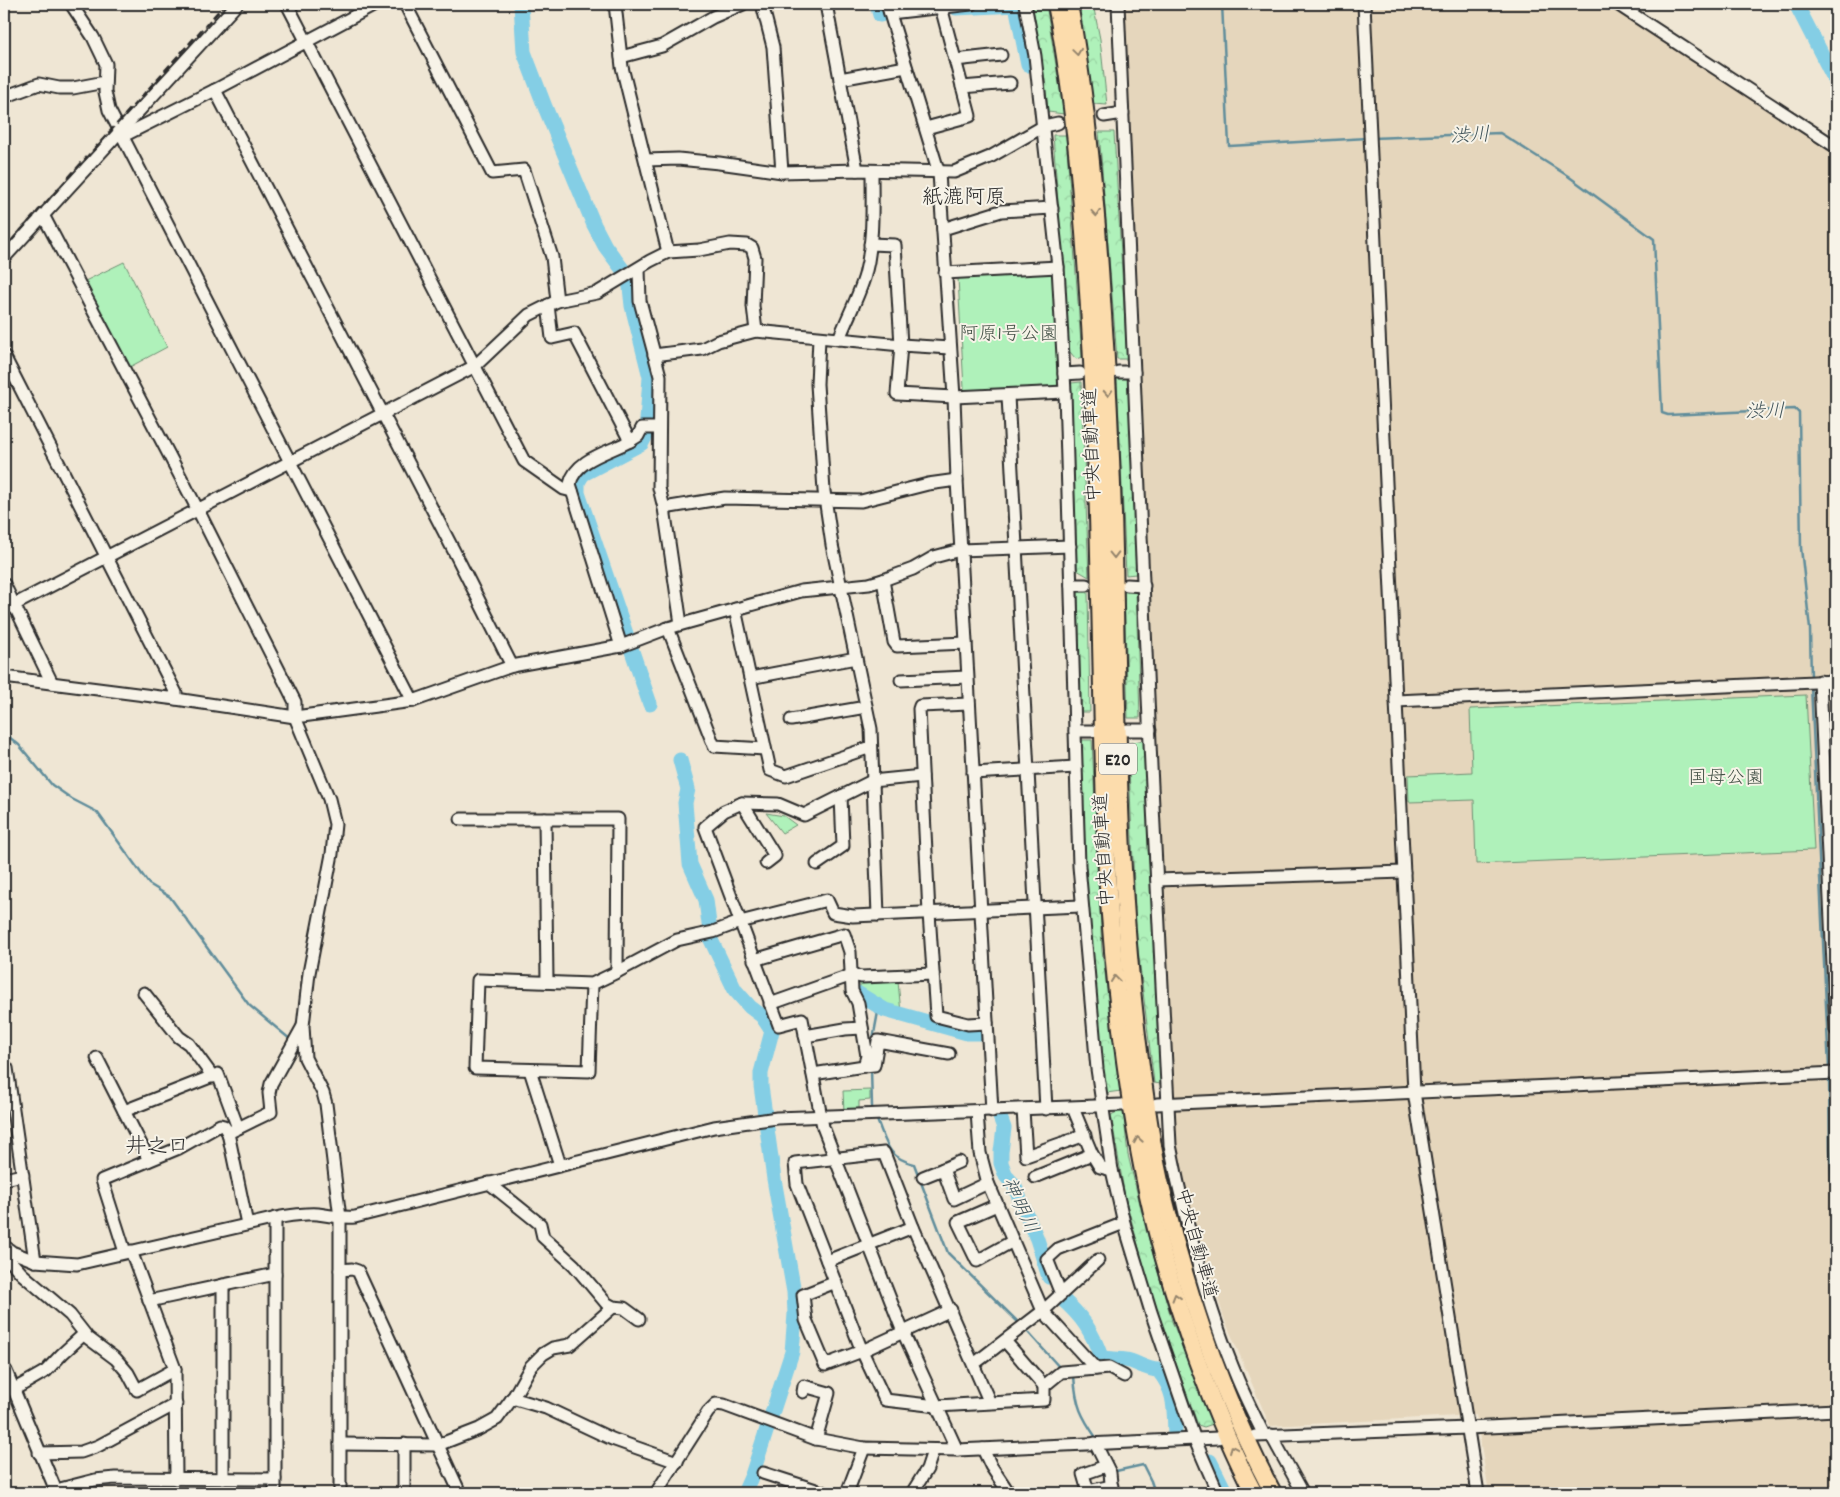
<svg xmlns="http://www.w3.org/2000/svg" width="1840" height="1497" font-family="Dekko,'Klee One',sans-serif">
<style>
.built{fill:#e5d6bc}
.forest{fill:url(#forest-crowns);stroke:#6d8e72}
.green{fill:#aff1ba;stroke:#6d8e72}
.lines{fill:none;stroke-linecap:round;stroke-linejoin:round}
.stream{stroke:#608d9b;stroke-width:2.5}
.river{stroke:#84cee5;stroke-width:15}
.minor-casing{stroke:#2b2b2b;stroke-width:15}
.highway-casing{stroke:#2b2b2b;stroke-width:20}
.minor{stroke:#f7f3e8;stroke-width:11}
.highway{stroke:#fcdcac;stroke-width:16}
.rail{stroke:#2b2b2b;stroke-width:2.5;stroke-dasharray:8 4;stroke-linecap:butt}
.oneway{stroke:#94846c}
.labels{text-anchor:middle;stroke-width:4;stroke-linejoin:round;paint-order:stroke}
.shield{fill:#f7f3e8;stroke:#686764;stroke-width:1}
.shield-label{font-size:18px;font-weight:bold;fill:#2b2b2b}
.park-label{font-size:19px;fill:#455348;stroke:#f7f3e8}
.street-label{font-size:19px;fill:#2b2b2b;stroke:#f7f3e8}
.water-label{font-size:20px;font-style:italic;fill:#41545a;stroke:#f7f3e8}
.quarter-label{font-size:21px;fill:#2b2b2b;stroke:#f7f3e8}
</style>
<defs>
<pattern id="forest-crowns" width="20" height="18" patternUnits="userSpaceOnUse" patternTransform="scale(1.25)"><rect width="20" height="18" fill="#aff1ba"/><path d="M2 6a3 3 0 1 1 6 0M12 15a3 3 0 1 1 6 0" fill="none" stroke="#97cfa0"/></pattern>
</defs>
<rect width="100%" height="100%" fill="#efe6d4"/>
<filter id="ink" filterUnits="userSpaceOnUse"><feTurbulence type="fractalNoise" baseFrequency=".02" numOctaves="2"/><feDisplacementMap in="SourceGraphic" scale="10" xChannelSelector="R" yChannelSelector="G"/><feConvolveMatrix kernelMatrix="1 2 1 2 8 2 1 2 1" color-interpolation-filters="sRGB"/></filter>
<g filter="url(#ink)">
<polygon class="built" points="1125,4 1608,4 1836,153 1836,1493 1489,1493 1476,1415 1270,1426 1224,1318 1194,1219 1175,1144"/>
<g class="forest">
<polygon points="1032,4 1046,4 1064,114 1048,112 1045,80"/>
<polygon points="1079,4 1093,4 1100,39 1107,105 1093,104"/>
<polygon points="1099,132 1114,132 1127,359 1117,359"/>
<polygon points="1053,135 1066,135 1082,357 1076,359 1069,351"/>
<polygon points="1117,378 1128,378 1136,574 1126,575"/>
<polygon points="1081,382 1089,577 1077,570 1071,383"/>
<polygon points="1124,591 1136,592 1140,718 1128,718"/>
<polygon points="1078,592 1088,592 1090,712 1081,712"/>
<polygon points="1081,740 1092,740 1102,951 1121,1091 1106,1093 1090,949 1084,857"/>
<polygon points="1144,740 1161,1084 1154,1083 1136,933 1128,743"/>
<polygon points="1123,1109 1128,1155 1146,1229 1172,1321 1213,1424 1204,1427 1198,1425 1162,1325 1146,1274 1125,1197 1111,1115"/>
</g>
<g class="green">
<polygon points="124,262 167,347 124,370 79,284"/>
<polygon points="1053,271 1060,387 966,393 964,389 958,278"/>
<polygon points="1806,695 1814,850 1476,864 1474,800 1409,802 1408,775 1472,772 1470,709"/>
<polygon points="766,813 784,816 796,825 782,833"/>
<polygon points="898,981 901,1013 885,1007 860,992 860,983"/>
<polygon points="870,1090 870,1100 859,1101 859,1111 844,1112 843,1091"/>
</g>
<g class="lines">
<g class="stream">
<polyline points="1222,4 1229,146 1367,138"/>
<polyline points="1373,138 1500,133 1568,176 1654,239 1662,413 1668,415 1795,409 1799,413 1801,548 1810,629 1811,680"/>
<polyline points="1811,685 1829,1069"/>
<polyline points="4,733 19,745 52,785 72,799 97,812 149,884 170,897 249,1005 291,1040"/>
<polyline points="873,1039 878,1012 880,1007"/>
<polyline points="871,1069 872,1107"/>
<polyline points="1829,1077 1830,1148 1836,1286"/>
<path d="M 877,1120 C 887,1144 887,1157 914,1164 L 948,1253 L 1020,1324"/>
<polyline points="1026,1330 1060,1368"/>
<path d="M 1074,1376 C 1076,1406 1081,1416 1097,1439"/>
<polyline points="1114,1470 1116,1471 1143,1465 1151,1481 1155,1493"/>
</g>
<g class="river">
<polyline points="521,4 524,52 545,107 594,225 605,246 629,278 632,306 650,377 646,435 642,443 583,474 578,482 578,493 650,704"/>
<polyline points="877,4 880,15 882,14"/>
<polyline points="1796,4 1836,82"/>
<polyline points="956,8 1016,5 1028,65"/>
<polyline points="680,760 688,789 685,803 690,864 706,900 711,940 735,990 750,1007 762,1016 772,1031 761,1073 761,1086 774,1179 794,1292 795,1314 792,1352 752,1475 744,1493"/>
<polyline points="857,993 885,1010 967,1033 983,1033"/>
<polyline points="1000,1117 1004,1128 1001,1152 1001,1163 1006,1176 1014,1185 1037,1239 1049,1277"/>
<path d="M 1061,1298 C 1082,1316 1092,1331 1101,1357 C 1109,1360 1117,1358 1126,1360 C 1137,1362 1145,1369 1158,1370 C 1176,1392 1174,1407 1175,1435"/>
<polyline points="1210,1461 1226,1493"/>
</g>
<defs>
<g id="minor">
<polyline points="71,4 93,37 106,64 105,92 109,110 413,701"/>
<polyline points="287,4 524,461 564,489 572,491"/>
<polyline points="405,4 492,173 524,170 552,257 557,301"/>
<polyline points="615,4 622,67 668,252"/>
<polyline points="762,4 773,47 782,172"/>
<polyline points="826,4 857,170"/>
<polyline points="887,4 939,173 954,397 957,480 992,1111"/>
<polyline points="1025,4 1035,56 1058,267 1065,392 1079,866 1097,1069 1112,1170 1124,1223 1151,1312 1195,1440 1218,1493"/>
<path d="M 1118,4 L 1151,766 L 1170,1145 C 1186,1225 1206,1305 1238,1380 C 1246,1399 1255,1417 1264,1435"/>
<polyline points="1364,4 1414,1092 1478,1493"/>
<polyline points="1617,4 1836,147"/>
<polyline points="890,13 971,4"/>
<polyline points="621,57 662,46 713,17 743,4"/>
<polyline points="955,60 1001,55"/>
<polyline points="840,79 906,67"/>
<polyline points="962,87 1010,83"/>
<polyline points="215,90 456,555 512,666"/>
<polyline points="4,97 39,84 59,88 73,88 105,82"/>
<polyline points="1104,116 1123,113"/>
<polyline points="926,128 970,116 941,7"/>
<polyline points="123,136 215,90 377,4"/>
<polyline points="646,160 678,159 719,163 782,172 857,170 954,172 990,157 1044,126 1058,123"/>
<polyline points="43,215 198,510 295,702 295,717 329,799 335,824 332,854 309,973 303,1026 305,1058 323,1093 326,1104 340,1218 340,1493"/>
<polyline points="943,229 1001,211 1052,208"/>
<polyline points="870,244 895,245 901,345 897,394 954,397 1065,392"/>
<polyline points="4,258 237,4"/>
<polyline points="639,269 640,301 660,376 659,488 664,508 681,624"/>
<polyline points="945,273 1058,267"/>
<polyline points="548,305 552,338 574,333 630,441"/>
<polyline points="819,338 817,384 824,491 832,545 871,729 878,915"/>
<path d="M 839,339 C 847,318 859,296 865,275 C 874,241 872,205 872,171"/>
<polyline points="654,355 702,349 718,341 756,331 901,345 950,348"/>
<polyline points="4,356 176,693 176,699"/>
<polyline points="1118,372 1134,372"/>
<polyline points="1064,374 1080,373"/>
<polyline points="1008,396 1046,1109"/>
<polyline points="664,508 725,498 861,501 928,484 957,480"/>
<polyline points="883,580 894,642 897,646 966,643"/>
<polyline points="4,584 52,683"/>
<polyline points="1071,585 1086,585"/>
<polyline points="1127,585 1144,586"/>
<polyline points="735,609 770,770 786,776 871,747"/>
<polyline points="4,610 475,366 529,315 557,301 597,293 650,261 668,252 699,250 730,244 747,245 752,248 755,258 753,306 756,331"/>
<polyline points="668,628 714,746 765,749"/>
<path d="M 621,646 L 570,484 C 575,459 610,452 630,441 L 638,436 L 642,428 L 659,428"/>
<polyline points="4,677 176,699 295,717 413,701 512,666 621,646 668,628 801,591 869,584 883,580 913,569 934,557 960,550 1070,546"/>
<polyline points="750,678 856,658"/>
<polyline points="901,680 967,677"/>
<polyline points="1820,681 1836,1030"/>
<polyline points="1396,701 1836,681"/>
<polyline points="969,704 920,706 919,709 929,913 936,1016 968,1024 987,1023"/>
<polyline points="791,720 866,707"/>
<polyline points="1127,730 1150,730"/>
<polyline points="1075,731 1093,731"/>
<polyline points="973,773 1076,767"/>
<polyline points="922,776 872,781 804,815 778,804 742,803 724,811 705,827 779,1025 802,1019 823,1127 903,1332 957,1450"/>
<polyline points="742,803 775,856 766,863"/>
<polyline points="461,819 618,819 617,972"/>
<polyline points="545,819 547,982"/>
<polyline points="817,864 843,846 841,796"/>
<polyline points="1157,880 1404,872"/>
<polyline points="754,960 844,934 850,952 852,991 858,1003 867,1056 864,1066 813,1074"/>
<polyline points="592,984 589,1071 475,1068 478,980 592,984 617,972 677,940 713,932 740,922 827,900 833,913 853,916 1081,906"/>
<polyline points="144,993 179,1037 189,1044 213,1077"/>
<polyline points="770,1004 852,975 862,977 933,974"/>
<polyline points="805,1036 845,1029 862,1028"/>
<polyline points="97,1058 149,1160"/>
<polyline points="864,1066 874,1065 878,1041 949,1054"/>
<polyline points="7,1068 35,1261"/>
<polyline points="530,1070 560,1165"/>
<polyline points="1157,1104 1836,1073"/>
<polyline points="1073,1108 1092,1154 1100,1167 1112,1170"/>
<polyline points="1023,1110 1026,1156 1085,1135"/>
<polyline points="124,1111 218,1074 238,1128"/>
<polyline points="977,1112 980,1153 988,1183 1043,1311 1096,1369"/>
<polyline points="943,1169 959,1162"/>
<polyline points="923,1177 943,1169 954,1199 988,1183"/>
<polyline points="1035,1177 1092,1154"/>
<polyline points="4,1179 23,1175"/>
<polyline points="489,1183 540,1224 543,1237 574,1265 606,1303 613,1307 624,1308 639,1319"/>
<polyline points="997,1205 958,1222 977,1261 1013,1241"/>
<polyline points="247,1224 228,1133 271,1112 269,1093 271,1084 302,1028"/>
<path d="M 4,1246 L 12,1252 L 35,1261 L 77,1264 L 281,1217 C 294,1215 306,1213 318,1214 C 331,1216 342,1218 355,1217 L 714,1127 L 777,1118 L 1122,1105"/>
<polyline points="131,1251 175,1369 176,1479"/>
<polyline points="125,1252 102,1180 179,1148 220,1125 224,1126 228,1133"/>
<polyline points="4,1254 22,1274 70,1315 88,1338 116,1359 128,1373 137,1390 175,1369"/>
<polyline points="827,1261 913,1227"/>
<polyline points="340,1270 352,1269 358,1271 460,1493"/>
<polyline points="836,1282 803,1295 806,1320 825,1365 862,1351 951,1310"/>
<polyline points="1061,1294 1047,1259 1058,1249 1124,1223"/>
<polyline points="149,1301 275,1274"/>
<polyline points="1005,1341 1044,1386"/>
<polyline points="974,1364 1043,1311 1098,1260"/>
<polyline points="4,1371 6,1371 57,1493"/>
<polyline points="13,1390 46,1371 62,1354 84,1334"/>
<polyline points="803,1392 804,1386 829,1393 816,1439"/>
<polyline points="512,1398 546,1408 612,1439 677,1462"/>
<polyline points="990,1403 913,1227 884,1153 795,1163 797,1184 862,1351 885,1400 937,1406 1044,1400 1044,1386 1061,1372 1109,1368 1124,1376"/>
<polyline points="1271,1435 1303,1493"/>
<polyline points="1255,1436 1468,1428 1836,1410"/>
<polyline points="1095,1443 1110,1473 1112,1493"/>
<polyline points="340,1444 438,1445 479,1429 497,1419 514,1396 531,1366 543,1354 553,1348 570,1345 613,1307"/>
<polyline points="404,1444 404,1493"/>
<polyline points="983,1449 991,1466 1009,1493"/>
<polyline points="39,1453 81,1452 98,1446 176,1404"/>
<polyline points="1106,1466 1083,1474 1088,1491 1112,1486"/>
<polyline points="763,1473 825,1493"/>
<polyline points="223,1479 223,1285"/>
<polyline points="56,1490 95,1480 115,1478 275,1479"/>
<polyline points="275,1493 275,1218"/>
<polyline points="656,1493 708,1412 716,1404 724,1405 816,1439 864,1448 957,1450 1218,1438"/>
<polyline points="847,1493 864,1448"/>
<polyline points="912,1493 927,1469 933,1451"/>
</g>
<g id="highway">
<path d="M 1056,4 C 1075,104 1083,207 1089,308 C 1101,496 1100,685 1107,873 C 1114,981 1125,1089 1148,1195 C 1160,1250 1177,1305 1196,1358 C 1213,1404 1231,1450 1254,1493"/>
<path d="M 1069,4 C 1087,101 1096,200 1102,299 C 1108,382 1112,466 1114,550 C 1117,715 1118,880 1138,1044 C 1145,1094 1151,1145 1163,1194 C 1188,1297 1223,1399 1273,1493"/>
</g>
</defs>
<use href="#minor" class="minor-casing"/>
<use href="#highway" class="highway-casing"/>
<use href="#minor" class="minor"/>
<use href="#highway" class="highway"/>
<polyline class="rail" points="4,249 225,4"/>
</g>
<defs><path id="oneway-chevron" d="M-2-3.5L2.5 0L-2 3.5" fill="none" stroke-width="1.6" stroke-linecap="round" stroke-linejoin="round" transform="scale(1.25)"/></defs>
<g class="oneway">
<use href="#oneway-chevron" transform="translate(1077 52) rotate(82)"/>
<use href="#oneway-chevron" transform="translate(1096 213) rotate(85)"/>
<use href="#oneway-chevron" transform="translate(1108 393) rotate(87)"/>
<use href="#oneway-chevron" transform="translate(1114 555) rotate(89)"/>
<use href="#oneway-chevron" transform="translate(1115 979) rotate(-96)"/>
<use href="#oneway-chevron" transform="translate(1138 1140) rotate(-100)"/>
<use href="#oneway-chevron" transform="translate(1176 1297) rotate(-107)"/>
<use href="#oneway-chevron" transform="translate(1233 1449) rotate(-115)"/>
</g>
</g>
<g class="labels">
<rect class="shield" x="1099" y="743.5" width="38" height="31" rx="4"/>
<g class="shield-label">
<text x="1118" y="765">E20</text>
</g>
<g class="park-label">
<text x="1009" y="339">阿原1号公園</text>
<text x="1726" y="783">国母公園</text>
</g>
<g class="street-label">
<text transform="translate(1090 445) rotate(-92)" y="7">中央自動車道</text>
<text transform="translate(1102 850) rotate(-93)" y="7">中央自動車道</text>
<text transform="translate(1198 1243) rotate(75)" y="7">中央自動車道</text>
</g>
<g class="water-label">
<text transform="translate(1470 134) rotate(-3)" y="7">渋川</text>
<text transform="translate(1765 410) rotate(-1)" y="7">渋川</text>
<text transform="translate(1021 1205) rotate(65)" y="7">神明川</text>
</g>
<g class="quarter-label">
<text x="964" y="203">紙漉阿原</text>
<text x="157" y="1152">井之口</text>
</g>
</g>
<rect width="1840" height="1497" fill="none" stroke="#f7f3e8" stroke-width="20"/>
<rect x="10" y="10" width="1820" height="1477" fill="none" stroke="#2b2b2b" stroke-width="2" filter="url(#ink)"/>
</svg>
